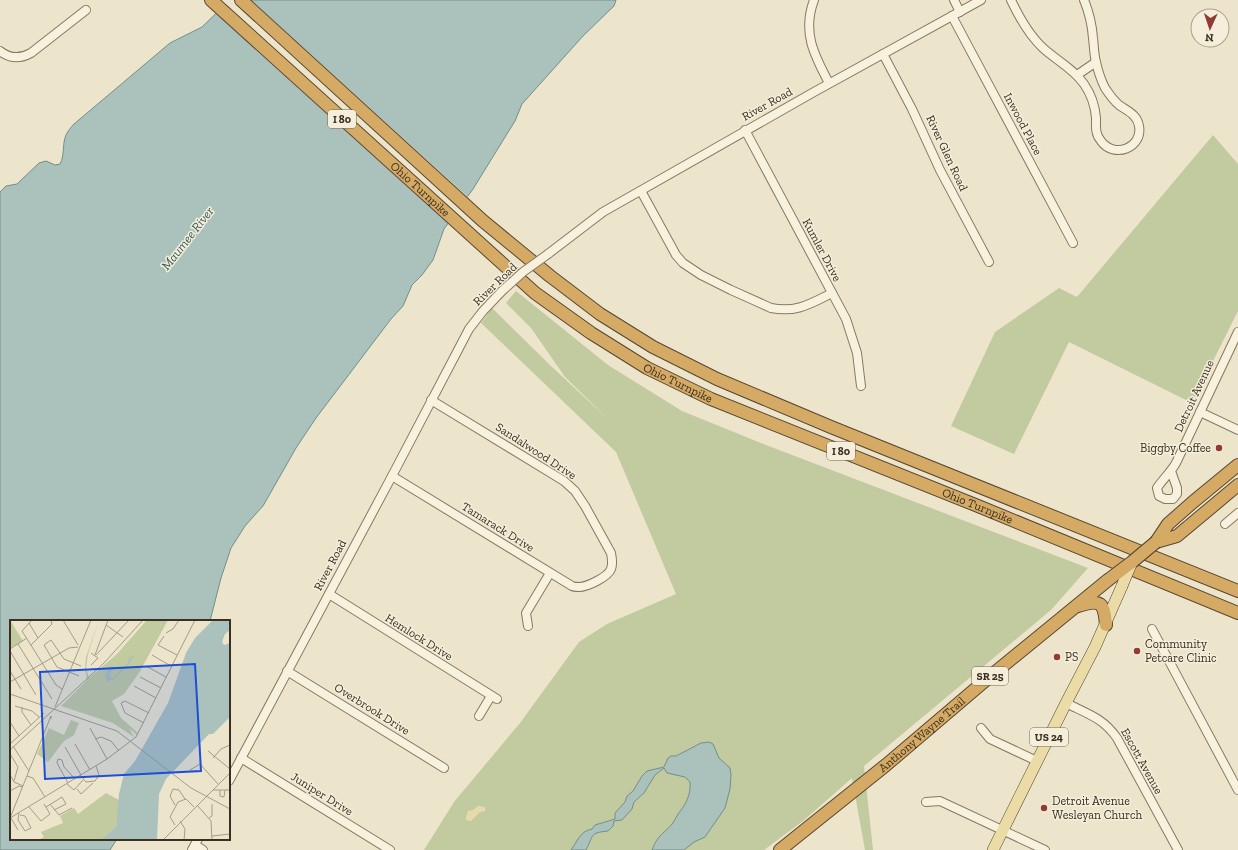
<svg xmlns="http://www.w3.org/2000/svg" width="1238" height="850" font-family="'Zilla Slab',serif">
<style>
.green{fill:#c2ca9f}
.sand{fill:#e6daab}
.water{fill:#abc1bc;stroke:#728f8a}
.pier{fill:#ece5cb}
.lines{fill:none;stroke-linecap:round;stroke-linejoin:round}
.minor-casing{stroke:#887860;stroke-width:10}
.major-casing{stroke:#574634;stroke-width:12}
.highway-casing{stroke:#574634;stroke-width:14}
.minor{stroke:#f7f1de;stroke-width:8}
.major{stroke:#ebdba7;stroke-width:11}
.highway{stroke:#d4aa64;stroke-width:12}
.minor-bridge-casing{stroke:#887860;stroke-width:10;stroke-linecap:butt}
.major-bridge-casing{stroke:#574634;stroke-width:12;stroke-linecap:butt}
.highway-bridge-casing{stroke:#574634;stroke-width:14;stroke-linecap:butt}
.minor-bridge{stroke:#f7f1de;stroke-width:8}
.major-bridge{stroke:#ebdba7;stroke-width:11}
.highway-bridge{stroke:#d4aa64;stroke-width:12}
.poi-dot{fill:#933a34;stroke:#f4eeda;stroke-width:1.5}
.labels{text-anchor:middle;stroke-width:3;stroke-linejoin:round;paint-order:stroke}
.shield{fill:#f4eeda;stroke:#726859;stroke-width:1}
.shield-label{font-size:11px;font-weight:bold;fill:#3a2f22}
.street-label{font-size:12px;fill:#3a2f22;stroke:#f4eeda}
.poi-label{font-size:12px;fill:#3a2f22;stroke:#f4eeda;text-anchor:start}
.water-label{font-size:13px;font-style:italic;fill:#335858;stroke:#f4eeda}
.inset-road{fill:none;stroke:#a59c87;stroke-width:1}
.view{fill:#1d4ed8;fill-opacity:0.15;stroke:#1d4ed8;stroke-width:2}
.inset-edge{fill:none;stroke:#3a2f22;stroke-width:2}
</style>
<rect width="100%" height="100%" fill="#ece5cb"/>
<g class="green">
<polygon points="1213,135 1238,164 1238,311 1192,403 1069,342 1014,454 951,426 995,332 1059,288 1077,297"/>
<polygon points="516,291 608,365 682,411 766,445 1088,568 1051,610 864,766 873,850 865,850 852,778 803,821 764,850 424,850 454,802 520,723 579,642 607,624 676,594 616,452 481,323 492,308 551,366 609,420 565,377 531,328 506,303"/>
</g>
<polygon class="sand" points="478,806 485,807 485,811 480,812 471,821 466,820 466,817 468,811 473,810"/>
<g class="water">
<path d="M 230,0 L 616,0 L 614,6 L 583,36 L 522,104 L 515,121 L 473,189 L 444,229 L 433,260 L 422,275 L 412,285 L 403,306 L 391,319 L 316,418 L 296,448 L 263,506 L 245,526 L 231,548 L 221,578 L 210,621 L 11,621 L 11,839 L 117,839 L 110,850 L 0,850 L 0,192 L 6,186 L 17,184 L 39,163 L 46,161 L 55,165 L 60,164 C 65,155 62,144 66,135 C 68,131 71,127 74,124 L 170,43 L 202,27 Z"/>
<path d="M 709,742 L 713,744 L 719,758 L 730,768 L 731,775 L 730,789 L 725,808 L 705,837 L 694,842 L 684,850 L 652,850 C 658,834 664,834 673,823 C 675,820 676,817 678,814 C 686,804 691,795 690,782 L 685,777 L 667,773 L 664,768 L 655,775 L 644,793 L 634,802 L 632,809 L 622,820 L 614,821 L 613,826 L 608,831 C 589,833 594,835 586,850 L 571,850 C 577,842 580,831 592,829 L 595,825 L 615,819 L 615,813 L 625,802 L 627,796 L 633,791 L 642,776 L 647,771 L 664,767 L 668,758 L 671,756 L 676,756 L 701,743 Z"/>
</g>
<polygon class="pier" points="227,0 251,0 469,198 450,225 214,12"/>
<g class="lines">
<defs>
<g id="minor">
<path d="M 814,0 C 802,32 814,55 829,83"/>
<polyline points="954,0 960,12"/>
<path d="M 1011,0 C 1019,17 1029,35 1043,48 C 1056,60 1074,69 1084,84 C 1091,94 1095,106 1096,118 C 1096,127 1095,134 1101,141 C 1114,159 1143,148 1139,126 C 1137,114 1127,111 1119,105 C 1113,100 1109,94 1105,88 C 1101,80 1098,71 1096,62 C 1094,55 1094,46 1093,38 C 1092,25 1089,12 1084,0"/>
<polyline points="952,16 1073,243"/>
<path d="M 0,51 C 10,59 20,59 31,53 L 86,10"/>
<polyline points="883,54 912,109 940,170 989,262"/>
<polyline points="1077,75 1096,62"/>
<polyline points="745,130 846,319 857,353 861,386"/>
<path d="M 641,191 L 676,255 L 683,263 L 701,275 L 731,290 L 771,308 C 796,313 810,304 832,293"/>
<polyline points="548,254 603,212 814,92 981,0"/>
<polyline points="1200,412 1238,430"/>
<path d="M 1171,471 L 1177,488 L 1177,494 L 1173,499 L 1165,499 L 1159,496 L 1157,488 C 1163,479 1171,472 1176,463 L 1238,332"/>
<path d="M 392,476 L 572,586 C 574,587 576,587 579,587 C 587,587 608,577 611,569 C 613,564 612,558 611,553 L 585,506 L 575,491 L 564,481 L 431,400"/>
<polyline points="1225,524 1238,513"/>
<polyline points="329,594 497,699"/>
<polyline points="528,626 526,613 550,573"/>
<polyline points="1152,629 1238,790"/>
<polyline points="287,671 444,768"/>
<path d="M 1066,703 C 1088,714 1103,718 1117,738 L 1178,850"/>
<polyline points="479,716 491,696"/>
<polyline points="981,728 990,739 1037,761"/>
<polyline points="241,758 390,850"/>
<polyline points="229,781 392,476 469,329 483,311 502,291"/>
<polyline points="926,802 940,801 1045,850"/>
<polyline points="195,845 203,850"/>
<polyline points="192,850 198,839"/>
</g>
<polyline id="major" points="993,850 1066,703 1095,647 1122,586"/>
<g id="highway">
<path id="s1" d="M 211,0 L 535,293 L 591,333 L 647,368 L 711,399 L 978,506 L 1238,613"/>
<polyline points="241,0 483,221 550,276 600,314 653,347 717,379 831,427 1238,591"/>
<polyline points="1156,542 1168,524 1193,502 1238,465"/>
<polyline points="1156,542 1177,536 1238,485"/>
<path d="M 1078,606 C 1101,599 1104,602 1106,625"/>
<path id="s2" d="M 780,850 L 886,765 L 993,674 L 1108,580"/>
</g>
</defs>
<use href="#minor" class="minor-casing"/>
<use href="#major" class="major-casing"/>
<use href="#highway" class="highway-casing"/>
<use href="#minor" class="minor"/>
<use href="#major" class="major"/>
<use href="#highway" class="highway"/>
<defs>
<polyline id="minor-bridge" points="502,291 523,272 548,254"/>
<polyline id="major-bridge" points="1122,586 1132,562"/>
<polyline id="highway-bridge" points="1108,580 1132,562 1156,542"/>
</defs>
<use href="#minor-bridge" class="minor-bridge-casing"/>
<use href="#major-bridge" class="major-bridge-casing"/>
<use href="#highway-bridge" class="highway-bridge-casing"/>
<use href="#minor-bridge" class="minor-bridge"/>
<use href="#major-bridge" class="major-bridge"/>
<use href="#highway-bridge" class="highway-bridge"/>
</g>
<g class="poi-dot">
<circle cx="1219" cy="448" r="4"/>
<circle cx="1137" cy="651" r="4"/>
<circle cx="1057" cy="657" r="4"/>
<circle cx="1044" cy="808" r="4"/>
</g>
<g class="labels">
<g class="shield">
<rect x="328" y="110" width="28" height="18" rx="3"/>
<rect x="827" y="442" width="28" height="18" rx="3"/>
<rect x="972" y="667" width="36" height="18" rx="3"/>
<rect x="1030" y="728" width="38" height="18" rx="3"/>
</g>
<g class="shield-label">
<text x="342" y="123">I 80</text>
<text x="841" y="455">I 80</text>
<text x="990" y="680">SR 25</text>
<text x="1049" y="741">US 24</text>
</g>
<g class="street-label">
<text transform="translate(767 104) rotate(-29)" y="4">River Road</text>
<text transform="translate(1023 124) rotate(62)" y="4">Inwood Place</text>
<text transform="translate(947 153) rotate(65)" y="4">River Glen Road</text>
<text dy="4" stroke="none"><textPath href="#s1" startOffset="282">Ohio Turnpike</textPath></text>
<text transform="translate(822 250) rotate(62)" y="4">Kumler Drive</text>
<text transform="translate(495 284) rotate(-44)" y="4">River Road</text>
<text dy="4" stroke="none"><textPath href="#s1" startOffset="606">Ohio Turnpike</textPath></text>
<text transform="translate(1194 396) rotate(-65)" y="4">Detroit Avenue</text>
<text transform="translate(536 451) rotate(33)" y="4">Sandalwood Drive</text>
<text dy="4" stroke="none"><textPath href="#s1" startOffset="930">Ohio Turnpike</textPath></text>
<text transform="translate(498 527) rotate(32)" y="4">Tamarack Drive</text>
<text transform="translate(330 565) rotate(-62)" y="4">River Road</text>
<text transform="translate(419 637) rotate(32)" y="4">Hemlock Drive</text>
<text transform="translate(372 709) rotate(32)" y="4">Overbrook Drive</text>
<text dy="4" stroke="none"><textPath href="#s2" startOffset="183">Anthony Wayne Trail</textPath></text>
<text transform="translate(1142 761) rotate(61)" y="4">Escott Avenue</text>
<text transform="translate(322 794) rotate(32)" y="4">Juniper Drive</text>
</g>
<g class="poi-label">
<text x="1211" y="452" text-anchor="end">Biggby Coffee</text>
<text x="1145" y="648">Community<tspan x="1145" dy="14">Petcare Clinic</tspan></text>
<text x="1065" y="661">PS</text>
<text x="1052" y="805">Detroit Avenue<tspan x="1052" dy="14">Wesleyan Church</tspan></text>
</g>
<g class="water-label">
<text transform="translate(187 238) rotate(-52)" y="5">Maumee River</text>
</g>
</g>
<g transform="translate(10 620)">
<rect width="220" height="220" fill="#ece5cb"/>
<path d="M 0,0 L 13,21 L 0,28 ZM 89,0 L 78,34 L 76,48 L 79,58 L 107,34 L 137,0 L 158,0 L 129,53 L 114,74 L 102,81 L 111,98 L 128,113 L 127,115 L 119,108 L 124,117 L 103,103 L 51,86 L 77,60 L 75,48 L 76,37 ZM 61,100 L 69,103 L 64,115 L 54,121 L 38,142 L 27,134 L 39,108 L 54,115 ZM 96,173 L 109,180 L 108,192 L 106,207 L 90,220 L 29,220 L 34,217 L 31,212 L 53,203 L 50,196 L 64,188 L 68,194 Z" fill="#c2ca9f"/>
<path d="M 203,0 L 220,0 L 220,10 L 215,14 L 212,22 L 214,25 L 220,23 L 220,97 L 203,114 L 199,114 L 156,159 L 149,174 L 147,220 L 90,220 L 106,207 L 109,174 L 114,154 L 125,141 L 158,83 L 176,33 L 185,18 ZM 124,36 L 118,45 L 105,58 L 97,62 L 95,54 L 101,46 L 104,46 L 99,56 L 103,58 L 118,43 L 119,37 Z" fill="#abc1bc"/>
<path class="inset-road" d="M 22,0 L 12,11 L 46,65 L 52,69M 53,0 L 68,25M 169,0 L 182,0M 19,3 L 28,18M 96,5 L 113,17M 156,13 L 163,9 L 169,0M 154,16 L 148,25 L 167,35M 8,24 L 42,79M 21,25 L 42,4 L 41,0M 0,29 L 17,18M 0,31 L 26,75M 81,33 L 88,38 L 81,45M 85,35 L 98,0M 86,35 L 119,0M 142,35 L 161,46M 136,46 L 156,57M 0,51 L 11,69M 69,56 L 47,47 L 34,25 L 41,20 L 54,39 L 71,46M 130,57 L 151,68M 0,62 L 59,28 L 68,27M 124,66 L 146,78M 0,74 L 107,111 L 181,168 L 220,189M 5,86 L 22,91 L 29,97M 12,87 L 12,92 L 21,105M 45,87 L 81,0M 0,102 L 9,116M 134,103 L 115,93 L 111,83 L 115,81 L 139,93M 80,108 L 97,139M 85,119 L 91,117 L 101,121 L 109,131M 0,124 L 34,93M 65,124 L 80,150M 3,126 L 19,151M 55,127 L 71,155M 0,130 L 94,43 L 133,0M 198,131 L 220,149M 0,134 L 8,147 L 4,161M 203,138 L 211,129 L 220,125M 48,139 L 52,140 L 54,147 L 65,159M 48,139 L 47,143 L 58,163M 180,150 L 190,144 L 208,164M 0,155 L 4,162 L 13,166M 70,155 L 76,162 L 85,161 L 89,155 L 86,146M 17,156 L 23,158 L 35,177M 57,164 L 64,170 L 73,160M 67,169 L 71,174 L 83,163M 203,170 L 220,170M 210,170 L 210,176 L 214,177 L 215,170M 0,171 L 9,166 L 13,167M 40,184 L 49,195 L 62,188M 165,185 L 160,176 L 163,169 L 169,170 L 175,179M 187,185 L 201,201 L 202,220M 19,187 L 31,201 L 40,194 L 34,184M 36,187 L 52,177 L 56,184 L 44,190M 9,193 L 8,200 L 15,211 L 21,208 L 15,196 L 10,195M 0,198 L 97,139 L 126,117 L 185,0M 0,198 L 41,96 L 41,99M 1,198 L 8,210M 199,198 L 202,196 L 202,184M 170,201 L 175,209 L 174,220M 165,205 L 160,197 L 168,182 L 176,179 L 184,187M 202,216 L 220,214M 153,220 L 220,153"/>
<path class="view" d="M 185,44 L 191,151 L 35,159 L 30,52 Z"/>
<rect width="220" height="220" class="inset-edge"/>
</g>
<g transform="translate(1210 28) rotate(183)"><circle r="19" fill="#f4eeda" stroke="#aaa290"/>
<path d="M0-3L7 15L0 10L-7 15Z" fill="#933a34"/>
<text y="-6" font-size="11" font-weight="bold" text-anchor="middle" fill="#3a2f22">N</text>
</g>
</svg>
